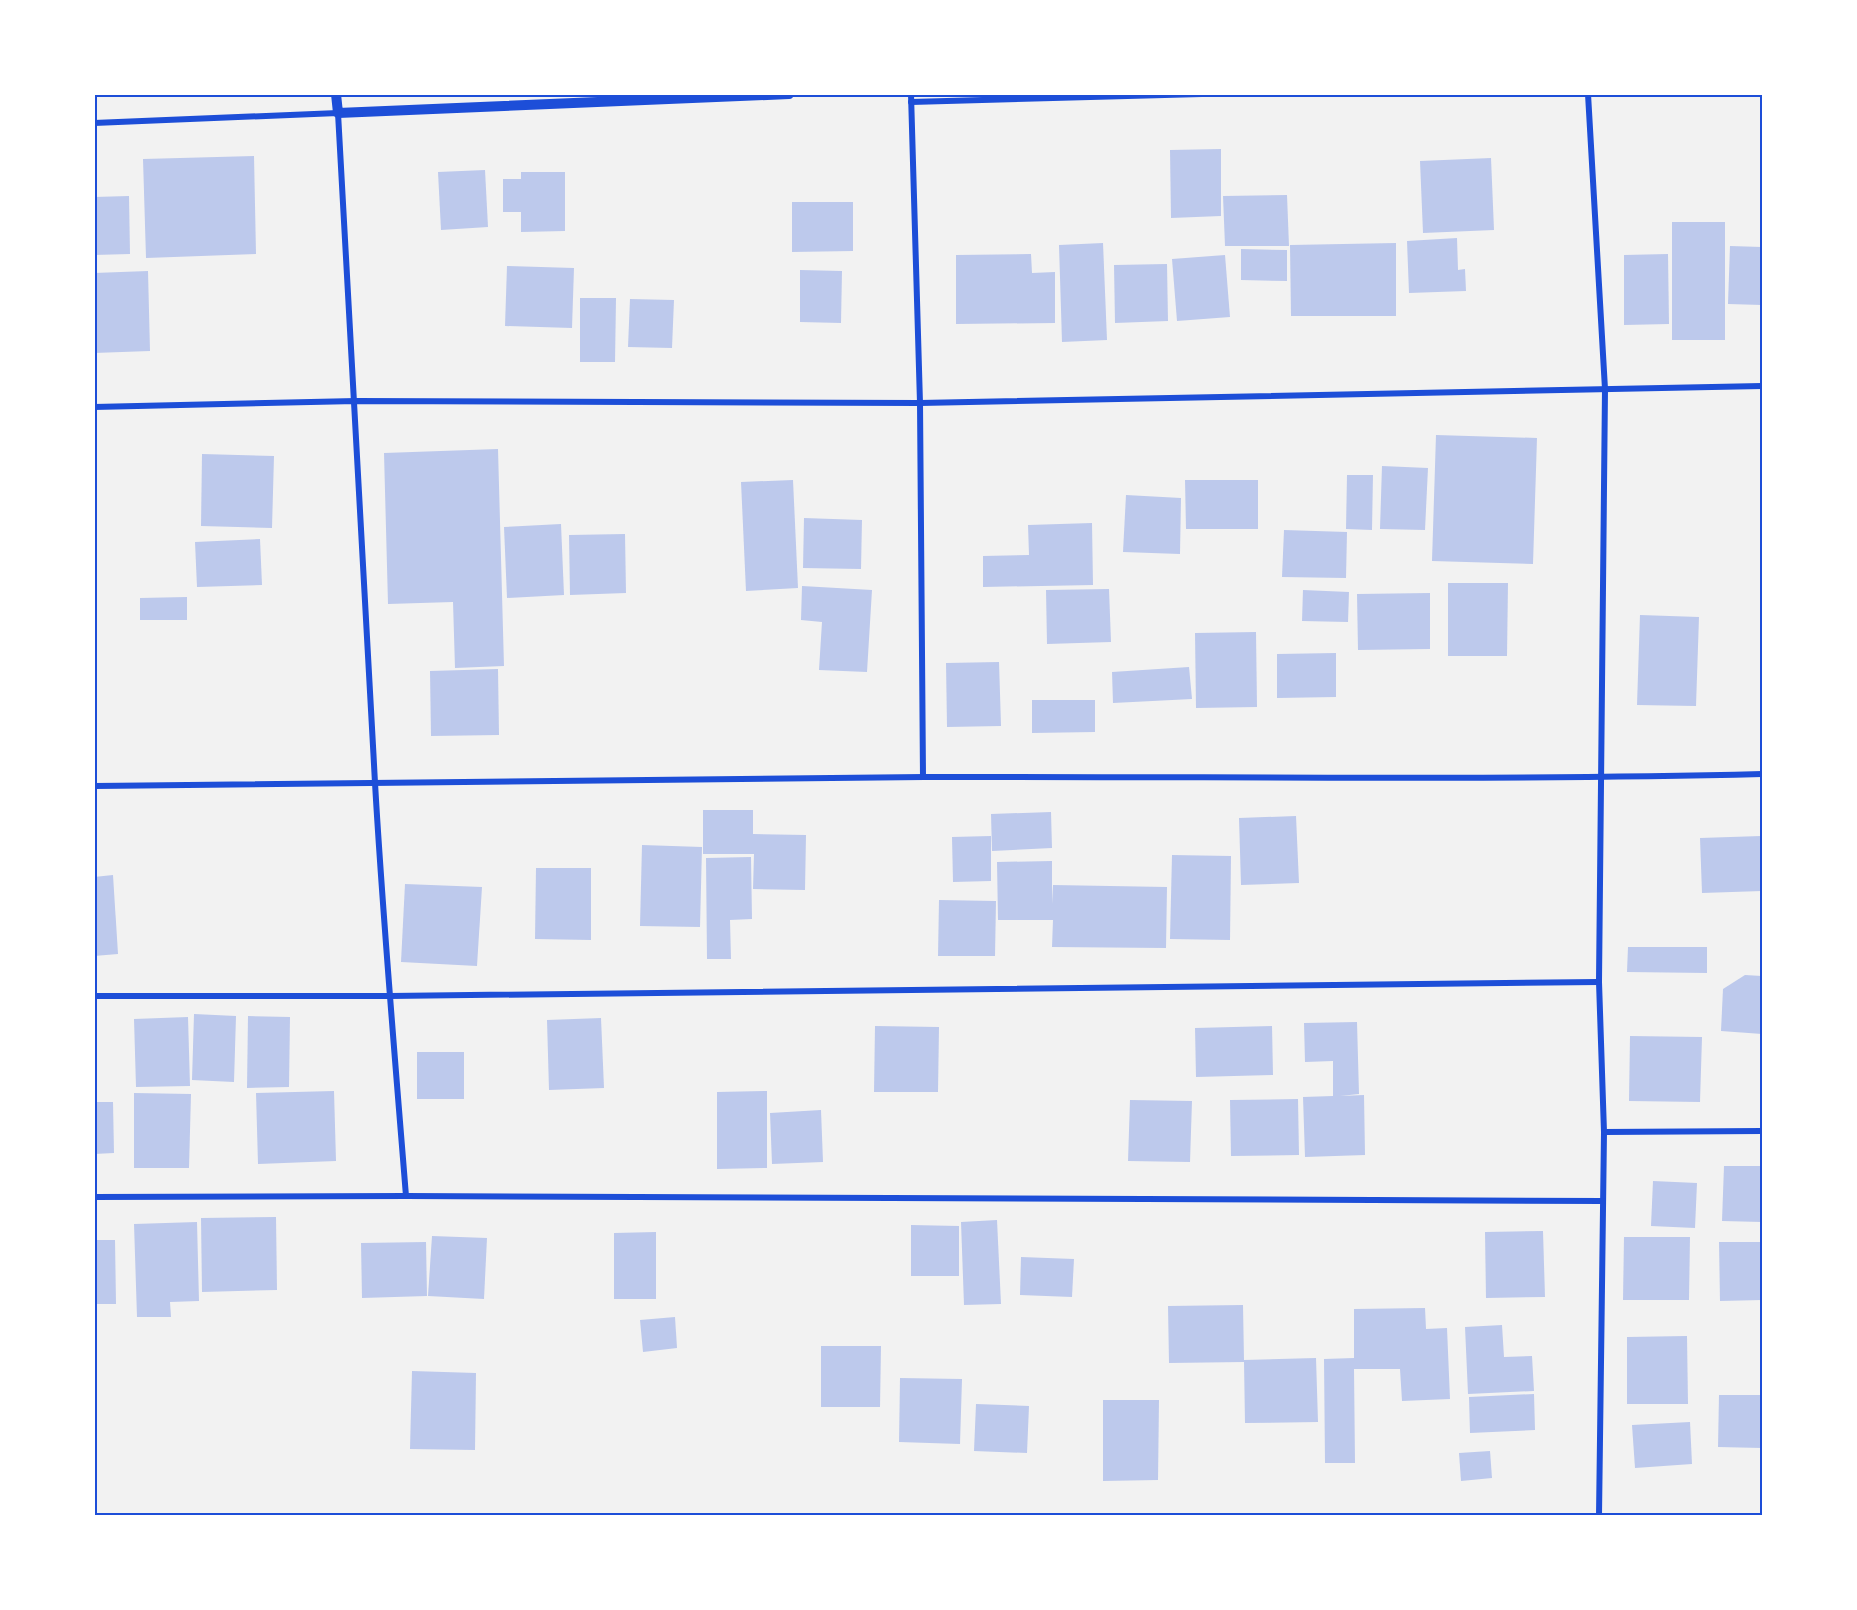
<svg xmlns="http://www.w3.org/2000/svg" width="1857" height="1610" font-family="'DejaVu Sans',sans-serif">
<style>
.building{fill:#bdc9ec}
.lines{fill:none;stroke-linecap:round;stroke-linejoin:round}
.minor{stroke:#1d4ed8;stroke-width:6}
.tertiary{stroke:#1d4ed8;stroke-width:10}
.neatline{fill:none;stroke:#1d4ed8;stroke-width:2}
</style>
<rect width="100%" height="100%" fill="#f2f2f2"/>
<g class="building">
<polygon points="1221,149 1221,216 1171,218 1170,150"/>
<polygon points="254,156 256,254 146,258 143,159"/>
<polygon points="1491,158 1494,230 1423,233 1420,161"/>
<polygon points="485,170 488,227 441,230 438,172"/>
<polygon points="521,172 565,172 565,231 521,232 521,212 503,212 503,179 521,179"/>
<polygon points="1287,195 1289,246 1225,246 1223,196"/>
<polygon points="129,196 130,254 94,255 94,197"/>
<polygon points="792,202 853,202 853,251 792,252"/>
<rect x="1672" y="222" width="53" height="118"/>
<polygon points="1457,238 1458,270 1465,269 1466,291 1409,293 1407,241"/>
<polygon points="1103,243 1107,340 1062,342 1059,245"/>
<polygon points="1396,243 1396,316 1291,316 1290,245"/>
<polygon points="1730,246 1762,247 1762,305 1728,304"/>
<polygon points="1241,249 1287,250 1287,281 1241,280"/>
<polygon points="1031,254 1032,273 1055,272 1055,323 956,324 956,255"/>
<polygon points="1668,254 1669,324 1624,325 1624,255"/>
<polygon points="1225,255 1230,317 1177,321 1172,259"/>
<polygon points="1167,264 1168,321 1115,323 1114,265"/>
<polygon points="507,266 574,268 572,328 505,326"/>
<polygon points="800,270 842,271 841,323 800,322"/>
<polygon points="148,271 150,351 94,353 94,273"/>
<polygon points="580,298 616,298 615,362 580,362"/>
<polygon points="630,299 674,300 672,348 628,347"/>
<polygon points="1436,435 1537,438 1533,564 1432,561"/>
<polygon points="498,449 504,666 455,668 453,602 388,604 384,453"/>
<polygon points="202,454 274,456 272,528 201,526"/>
<polygon points="1382,466 1428,468 1425,530 1380,529"/>
<polygon points="1347,475 1373,475 1372,530 1346,529"/>
<polygon points="793,480 798,588 746,591 741,482"/>
<polygon points="1185,480 1258,480 1258,529 1186,529"/>
<polygon points="1126,495 1181,498 1180,554 1123,552"/>
<polygon points="804,518 862,520 861,569 803,568"/>
<polygon points="1092,523 1093,585 983,587 983,556 1029,555 1028,525"/>
<polygon points="561,524 564,595 507,598 504,527"/>
<polygon points="1284,530 1347,532 1346,578 1282,577"/>
<polygon points="625,534 626,593 570,595 569,535"/>
<polygon points="260,539 262,585 197,587 195,542"/>
<polygon points="1448,583 1508,583 1507,656 1448,656"/>
<polygon points="802,586 872,590 867,672 819,670 822,622 801,620"/>
<polygon points="1109,589 1111,642 1047,644 1046,590"/>
<polygon points="1303,590 1349,592 1348,622 1302,621"/>
<polygon points="1430,593 1430,649 1358,650 1357,594"/>
<polygon points="187,597 187,620 140,620 140,598"/>
<polygon points="1640,615 1699,617 1696,706 1637,705"/>
<polygon points="1256,632 1257,707 1196,708 1195,633"/>
<polygon points="1336,653 1336,697 1277,698 1277,654"/>
<polygon points="999,662 1001,726 947,727 946,663"/>
<polygon points="1189,667 1192,699 1113,703 1112,672"/>
<polygon points="498,669 499,735 431,736 430,671"/>
<polygon points="1032,700 1095,700 1095,732 1032,733"/>
<polygon points="703,810 753,810 753,834 806,835 805,890 753,889 754,854 703,854"/>
<polygon points="1051,812 1052,848 992,851 991,814"/>
<polygon points="1296,816 1299,883 1241,885 1239,818"/>
<polygon points="991,836 991,881 953,882 952,837"/>
<polygon points="1761,836 1762,891 1702,893 1700,838"/>
<polygon points="642,845 702,847 700,927 640,926"/>
<polygon points="1172,855 1231,856 1230,940 1170,939"/>
<polygon points="751,857 752,919 730,920 731,959 707,959 706,858"/>
<polygon points="1052,861 1052,904 1053,885 1167,887 1166,948 1052,947 1053,920 998,920 997,862"/>
<polygon points="536,868 591,868 591,940 535,939"/>
<polygon points="113,875 118,954 94,956 94,877"/>
<polygon points="405,884 482,887 477,966 401,962"/>
<polygon points="939,900 996,901 995,956 938,956"/>
<polygon points="1628,947 1707,947 1707,973 1627,972"/>
<polygon points="1745,975 1762,976 1762,1034 1721,1031 1723,989"/>
<polygon points="194,1014 236,1016 234,1082 192,1080"/>
<polygon points="248,1016 290,1017 289,1087 247,1088"/>
<polygon points="188,1017 190,1086 136,1087 134,1019"/>
<polygon points="601,1018 604,1088 549,1090 547,1020"/>
<polygon points="1357,1022 1359,1094 1340,1096 1364,1095 1365,1155 1305,1157 1303,1097 1333,1096 1333,1061 1305,1062 1304,1023"/>
<polygon points="875,1026 939,1027 938,1092 874,1092"/>
<polygon points="1272,1026 1273,1075 1196,1077 1195,1028"/>
<polygon points="1630,1036 1702,1037 1700,1102 1629,1101"/>
<rect x="417" y="1052" width="47" height="47"/>
<polygon points="334,1091 336,1161 258,1164 256,1093"/>
<polygon points="767,1091 767,1168 717,1169 717,1092"/>
<polygon points="134,1093 191,1094 189,1168 134,1168"/>
<polygon points="1298,1099 1299,1155 1231,1156 1230,1100"/>
<polygon points="1130,1100 1192,1101 1190,1162 1128,1161"/>
<polygon points="94,1102 113,1102 114,1153 94,1154"/>
<polygon points="821,1110 823,1162 772,1164 770,1113"/>
<polygon points="1724,1166 1762,1166 1762,1222 1722,1221"/>
<polygon points="1653,1181 1697,1183 1695,1228 1651,1226"/>
<polygon points="276,1217 277,1290 202,1292 201,1218"/>
<polygon points="997,1220 1001,1304 964,1305 961,1222"/>
<polygon points="197,1222 199,1301 170,1302 171,1317 137,1317 134,1224"/>
<polygon points="911,1225 959,1226 959,1276 911,1276"/>
<polygon points="1543,1231 1545,1297 1486,1298 1485,1232"/>
<polygon points="656,1232 656,1299 614,1299 614,1233"/>
<polygon points="432,1236 487,1238 484,1299 428,1296"/>
<polygon points="1624,1237 1690,1237 1689,1300 1623,1300"/>
<polygon points="97,1240 115,1240 116,1304 94,1304 94,1245 97,1245"/>
<polygon points="426,1242 427,1296 362,1298 361,1243"/>
<polygon points="1719,1242 1762,1242 1762,1300 1720,1301"/>
<polygon points="1021,1257 1074,1259 1072,1297 1020,1295"/>
<polygon points="1243,1305 1244,1360 1316,1358 1318,1422 1245,1423 1244,1362 1169,1363 1168,1306"/>
<polygon points="1425,1308 1426,1329 1447,1328 1450,1399 1402,1401 1400,1369 1354,1369 1355,1463 1325,1463 1324,1359 1354,1358 1354,1309"/>
<polygon points="675,1317 677,1348 643,1352 640,1320"/>
<polygon points="1502,1325 1504,1357 1532,1356 1534,1391 1468,1394 1465,1327"/>
<polygon points="1687,1336 1688,1404 1627,1404 1627,1337"/>
<polygon points="821,1346 881,1346 880,1407 821,1407"/>
<polygon points="412,1371 476,1373 475,1450 410,1449"/>
<polygon points="900,1378 962,1379 960,1444 899,1442"/>
<polygon points="1534,1394 1535,1430 1470,1433 1469,1397"/>
<polygon points="1719,1395 1762,1395 1762,1448 1718,1447"/>
<polygon points="1103,1400 1159,1400 1158,1480 1103,1481"/>
<polygon points="976,1404 1029,1406 1027,1453 974,1451"/>
<polygon points="1690,1422 1692,1464 1635,1468 1632,1425"/>
<polygon points="1490,1451 1492,1478 1461,1481 1459,1453"/>
</g>
<g class="lines">
<g class="minor">
<polyline points="911,94 920,403 923,777"/>
<polyline points="1588,94 1605,389 1599,982 1604,1132 1599,1516"/>
<polyline points="911,102 1202,94"/>
<path d="M 94,123 L 338,113 C 352,337 363,560 375,783 C 383,921 395,1058 406,1196"/>
<polyline points="94,407 356,401 920,403 1762,386"/>
<path d="M 94,786 C 371,784 648,778 924,777 C 1204,776 1483,781 1762,774"/>
<polyline points="94,996 390,996 1599,982"/>
<polyline points="1604,1132 1762,1131"/>
<polyline points="94,1197 406,1196 1603,1201"/>
</g>
<polyline class="tertiary" points="336,94 338,113 789,94"/>
</g>
<rect width="1857" height="1610" fill="none" stroke="#ffffff" stroke-width="192"/>
<rect x="96" y="96" width="1665" height="1418" class="neatline"/>
</svg>
